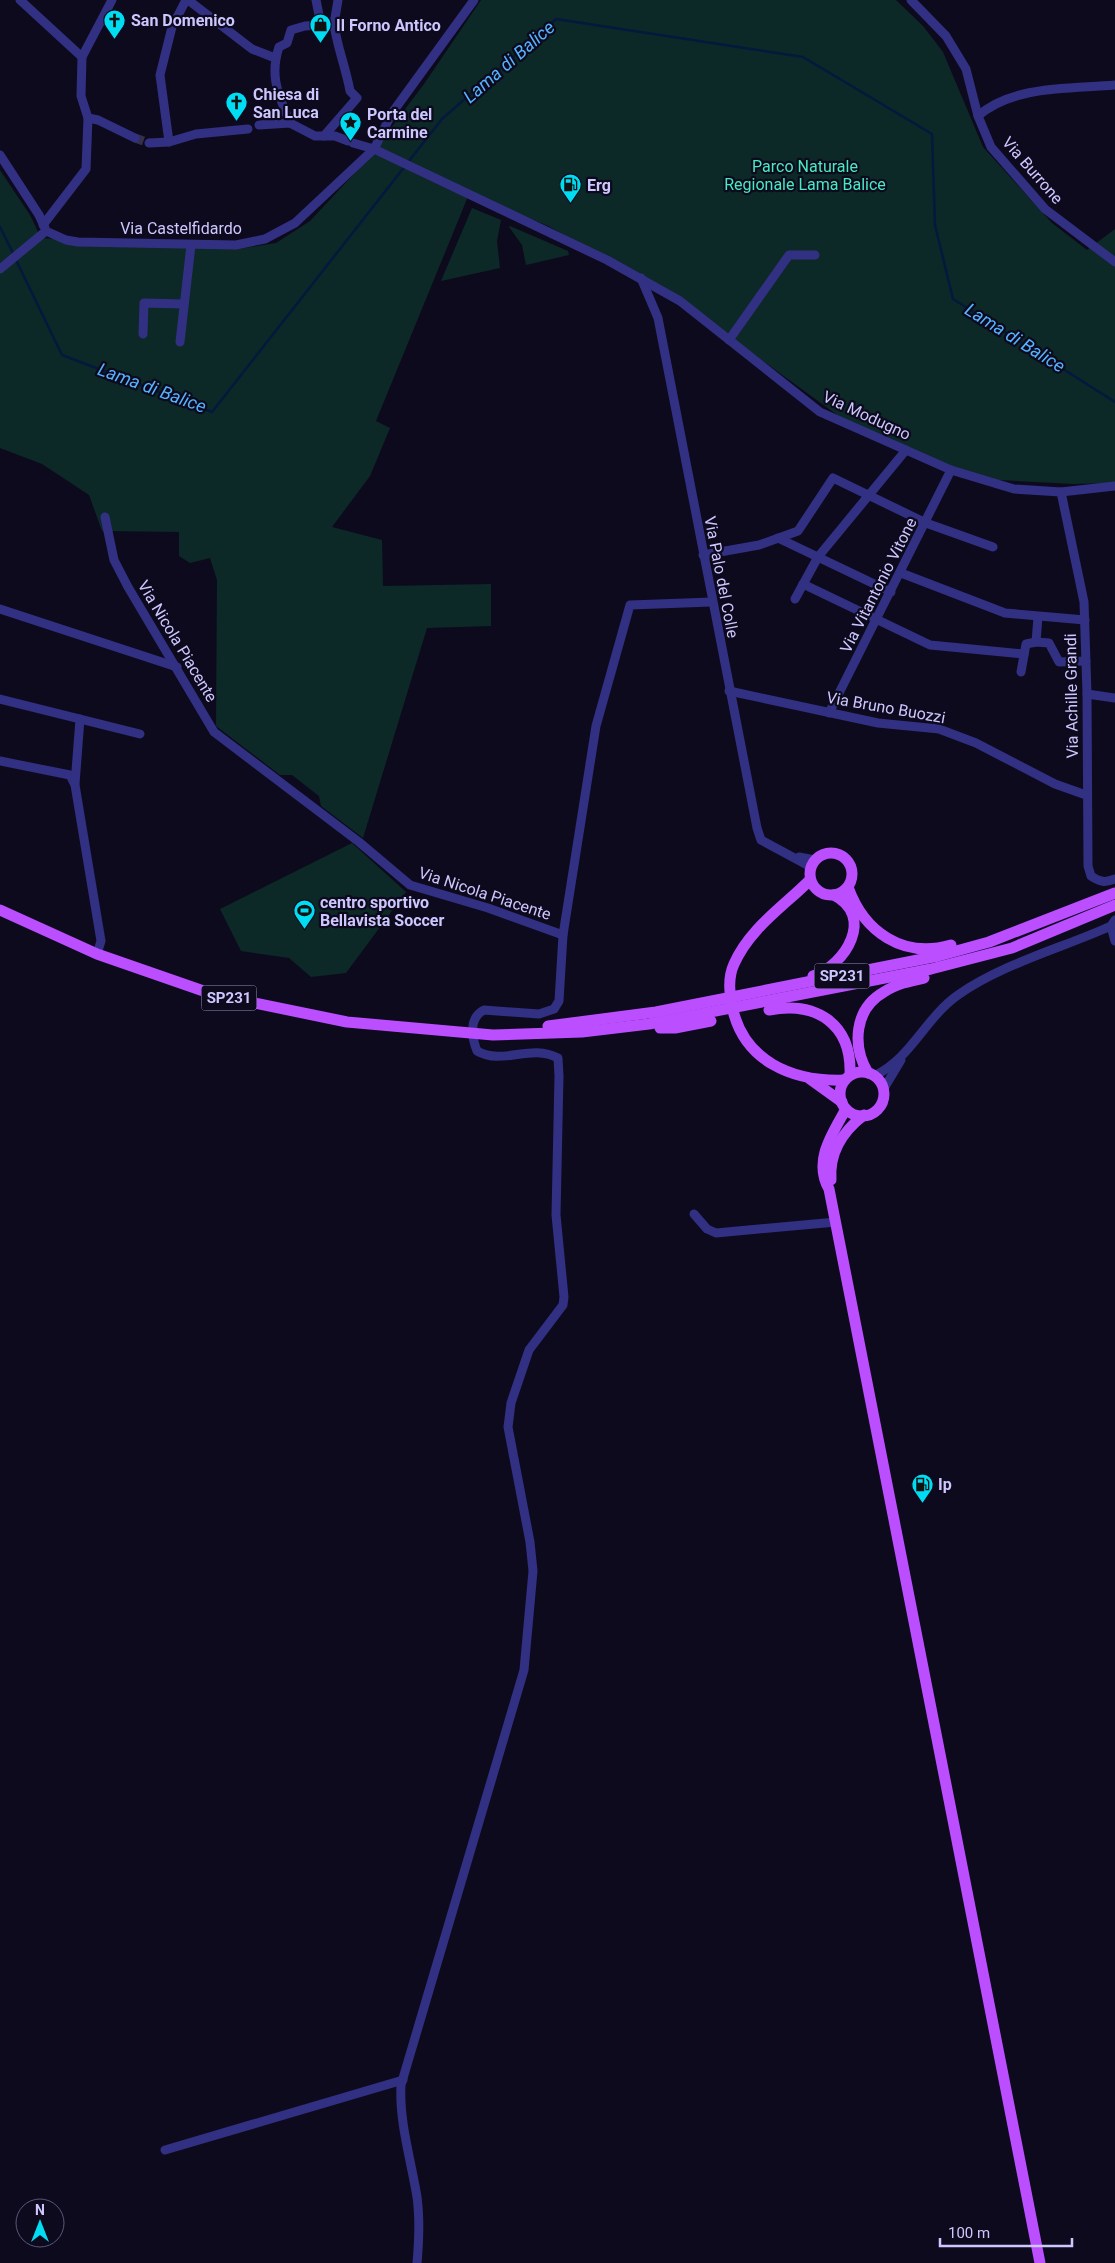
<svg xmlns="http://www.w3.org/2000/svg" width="1115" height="2263" font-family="Roboto,sans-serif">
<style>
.green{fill:#0c2927}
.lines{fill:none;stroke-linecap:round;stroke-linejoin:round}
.stream{stroke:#04193d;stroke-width:2.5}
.minor-tunnel{stroke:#33304b;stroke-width:9;stroke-dasharray:9 4.5;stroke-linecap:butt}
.minor{stroke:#323082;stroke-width:9}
.major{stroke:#bb4eff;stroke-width:11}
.labels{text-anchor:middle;stroke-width:4.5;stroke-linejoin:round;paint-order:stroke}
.shield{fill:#0d0a1e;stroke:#938ebc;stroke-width:1}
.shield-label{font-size:15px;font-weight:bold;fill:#cdc7ff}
.poi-label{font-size:16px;font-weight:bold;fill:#cdc7ff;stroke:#0d0a1e;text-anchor:start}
.park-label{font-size:16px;fill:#48eac0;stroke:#0d0a1e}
.street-label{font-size:16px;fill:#cdc7ff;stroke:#0d0a1e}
.water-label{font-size:18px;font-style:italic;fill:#55b2ff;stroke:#0d0a1e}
</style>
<rect width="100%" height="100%" fill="#0d0a1e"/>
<g class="green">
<polygon points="481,0 896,0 923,26 943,52 983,147 1052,223 1087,250 1115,229 1115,483 1073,484 978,479 851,425 660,286 546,225 469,194 376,421 390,428 370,476 332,527 382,540 383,586 491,584 491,626 427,628 363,838 321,806 319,796 292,775 280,775 216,726 217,580 210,558 190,563 179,556 179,532 102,531 89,495 42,464 0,448 0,170 30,215 41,238 238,249 276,243 310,221 366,161 424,84"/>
<polygon points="472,208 501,220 497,241 500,268 441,281"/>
<polygon points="510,226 568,251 569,255 526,265 522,245 509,227"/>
<polygon points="352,843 406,892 346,973 311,977 289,958 241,951 220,909"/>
</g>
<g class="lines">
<g class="stream">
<polyline points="0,227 14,255"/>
<polyline points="16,260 62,355 212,412 442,119 556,19 803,57 932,134 935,225 953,299 1115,402"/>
</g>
<polyline class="minor-tunnel" points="135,138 149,143"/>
<g class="minor">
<polyline points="20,0 82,57"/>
<polyline points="188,0 252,49 275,58"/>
<polyline points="316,0 321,25"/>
<polyline points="911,0 946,36 966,69 978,116 991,147 1045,209 1115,262"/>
<path d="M 978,116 C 1013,85 1071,89 1115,85"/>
<polyline points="88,118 98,120 135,138"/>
<path d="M 290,123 C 279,95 269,77 279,47 L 287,43 L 291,30 L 305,26 L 334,24 L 338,0"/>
<polyline points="259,125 290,123 315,136 335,136 348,141"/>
<path d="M 324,136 L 357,98 L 350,91 C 346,68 337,47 334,24"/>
<polyline points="169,142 160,75 172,27 186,0"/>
<polyline points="149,143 169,142 196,134 248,129"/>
<polyline points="353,143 374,149 607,260 680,301 820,412 951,470 1014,489 1061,492 1115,486"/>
<polyline points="0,155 39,215 45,228"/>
<polyline points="43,225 86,169 88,118 81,96 82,57 112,0"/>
<polyline points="46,231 66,240 78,242 236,245 265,239 295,223 374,149 392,113 474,0"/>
<polyline points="0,269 46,231"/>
<polyline points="641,278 658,318 757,828 761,840 811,867"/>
<polyline points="143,334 144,303 184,304"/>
<polyline points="729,340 789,255 815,255"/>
<polyline points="180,342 191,245"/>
<path d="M 1061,492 L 1084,602 L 1087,694 L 1088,866 L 1091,876 C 1100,882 1105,883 1115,879"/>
<polyline points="105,517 114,560 128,587 214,732 359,842 410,885 488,908 563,935 596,726 630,605 712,602"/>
<polyline points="778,538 891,592"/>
<polyline points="703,555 759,545 798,531 833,478 926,523 993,547"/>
<polyline points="901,573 1005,613 1085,620"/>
<polyline points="803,584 930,645 1024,654"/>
<polyline points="795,599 818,557 906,450"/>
<polyline points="0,609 177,667"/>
<polyline points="1036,642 1049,643 1059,662 1086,661"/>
<polyline points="1021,672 1026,644 1036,642 1038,617"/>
<polyline points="729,691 878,723 939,729 976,743 1055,784 1086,795"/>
<polyline points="1087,694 1115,698"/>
<polyline points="0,699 140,734"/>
<polyline points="829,713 951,470"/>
<polyline points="0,761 70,775 75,785 101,941 97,954"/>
<polyline points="75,784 80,719"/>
<polyline points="799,857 815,860"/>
<polyline points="1115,920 1111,926 1115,941"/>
<path d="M 874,1076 C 911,1059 925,1018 958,995 C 1002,964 1062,948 1111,926"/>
<polyline points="883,1090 901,1060"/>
<polyline points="694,1214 707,1229 716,1233 836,1222"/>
<polyline points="165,2150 403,2080"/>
<path d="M 417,2263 C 419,2241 420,2219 417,2197 C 411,2160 399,2122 401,2085 L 524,1670 L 533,1571 L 530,1542 L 508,1427 L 511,1403 L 529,1350 L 563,1305 L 564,1297 L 556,1215 L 559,1076 L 558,1058 C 530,1043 504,1066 477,1051 C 472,1038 468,1018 484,1010 L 539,1014 L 554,1009 L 559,1001 L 563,935"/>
</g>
<g class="major">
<circle cx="831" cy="874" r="21"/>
<path d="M 810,880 C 783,907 750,928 734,964 C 728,977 729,992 732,1006 C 743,1061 792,1082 845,1080"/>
<path d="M 848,887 C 864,932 903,959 951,945"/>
<polyline points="0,910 97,954 215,995 347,1022 493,1035 582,1032 649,1024 931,969 1012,948 1115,905"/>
<path d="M 813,976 C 846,965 875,916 834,895"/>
<path d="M 769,1010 C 817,1001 852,1024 850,1075"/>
<polyline points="548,1026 656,1012 938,956 989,942 1115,893"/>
<polyline points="660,1028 675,1028 711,1021"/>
<circle cx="862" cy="1094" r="22"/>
<path d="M 868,1073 C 852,1046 854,1009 884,992 C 896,984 910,981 924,978"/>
<polyline points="810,1079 842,1102"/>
<path d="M 846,1109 C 832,1134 813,1161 829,1189 L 1040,2263"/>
<path d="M 831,1180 C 829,1153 843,1131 864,1115"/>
</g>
</g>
<defs>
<symbol id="church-pin" viewBox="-11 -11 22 30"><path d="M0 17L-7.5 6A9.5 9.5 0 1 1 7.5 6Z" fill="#00ddf2" stroke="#0d0a1e"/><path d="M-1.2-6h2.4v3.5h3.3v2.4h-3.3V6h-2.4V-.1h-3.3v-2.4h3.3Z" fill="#111"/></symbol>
<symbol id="shop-pin" viewBox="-11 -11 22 30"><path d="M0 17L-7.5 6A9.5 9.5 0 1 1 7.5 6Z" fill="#00ddf2" stroke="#0d0a1e"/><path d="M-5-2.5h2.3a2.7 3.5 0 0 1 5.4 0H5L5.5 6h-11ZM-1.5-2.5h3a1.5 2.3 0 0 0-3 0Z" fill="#111"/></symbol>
<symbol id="sight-pin" viewBox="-11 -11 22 30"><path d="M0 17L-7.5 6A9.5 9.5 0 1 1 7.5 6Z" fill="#00ddf2" stroke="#0d0a1e"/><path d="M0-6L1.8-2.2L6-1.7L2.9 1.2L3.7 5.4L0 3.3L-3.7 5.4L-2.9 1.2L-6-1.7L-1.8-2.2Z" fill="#111"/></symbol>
<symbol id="fuel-pin" viewBox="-11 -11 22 30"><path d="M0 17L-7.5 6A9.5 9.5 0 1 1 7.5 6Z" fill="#00ddf2" stroke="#0d0a1e"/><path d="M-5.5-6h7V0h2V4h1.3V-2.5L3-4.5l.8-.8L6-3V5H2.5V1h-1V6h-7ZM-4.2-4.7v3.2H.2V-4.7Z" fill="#111"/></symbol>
<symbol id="stadium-pin" viewBox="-11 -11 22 30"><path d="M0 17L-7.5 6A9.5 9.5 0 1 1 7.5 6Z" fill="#00ddf2" stroke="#0d0a1e"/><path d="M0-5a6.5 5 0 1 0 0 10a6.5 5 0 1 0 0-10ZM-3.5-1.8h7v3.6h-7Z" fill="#111"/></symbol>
</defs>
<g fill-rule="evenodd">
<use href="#church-pin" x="102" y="8" width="25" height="34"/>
<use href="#shop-pin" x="308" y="12" width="25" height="34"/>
<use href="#church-pin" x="224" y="90" width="25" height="34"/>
<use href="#sight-pin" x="338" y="110" width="25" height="34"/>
<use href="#fuel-pin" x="558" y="172" width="25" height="34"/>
<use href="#stadium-pin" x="292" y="898" width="25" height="34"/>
<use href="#fuel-pin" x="910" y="1472" width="25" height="34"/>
</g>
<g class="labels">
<g class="shield">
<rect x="814.5" y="963.5" width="55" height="25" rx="4"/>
<rect x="201.5" y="985.5" width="55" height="25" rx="4"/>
</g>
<g class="shield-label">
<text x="842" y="981">SP231</text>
<text x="229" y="1003">SP231</text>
</g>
<g class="poi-label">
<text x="131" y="26">San Domenico</text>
<text x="336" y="31">Il Forno Antico</text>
<text x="253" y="100">Chiesa di<tspan x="253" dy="18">San Luca</tspan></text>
<text x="367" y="120">Porta del<tspan x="367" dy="18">Carmine</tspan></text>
<text x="587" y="191">Erg</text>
<text x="320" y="908">centro sportivo<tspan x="320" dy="18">Bellavista Soccer</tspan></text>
<text x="938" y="1490">Ip</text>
</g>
<g class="park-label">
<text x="805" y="172">Parco Naturale<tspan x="805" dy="18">Regionale Lama Balice</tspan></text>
</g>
<g class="street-label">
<text transform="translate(1033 170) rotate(49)" y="6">Via Burrone</text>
<text x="181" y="234">Via Castelfidardo</text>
<text transform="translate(867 415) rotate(25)" y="6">Via Modugno</text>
<text transform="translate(722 577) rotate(79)" y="6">Via Palo del Colle</text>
<text transform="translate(878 585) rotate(-63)" y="6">Via Vitantonio Vitone</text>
<text transform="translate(178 641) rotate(59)" y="6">Via Nicola Piacente</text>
<text transform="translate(1071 696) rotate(-91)" y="6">Via Achille Grandi</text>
<text transform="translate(886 707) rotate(10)" y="6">Via Bruno Buozzi</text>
<text transform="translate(485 893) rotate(18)" y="6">Via Nicola Piacente</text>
</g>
<g class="water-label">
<text transform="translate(509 62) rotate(-41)" y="6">Lama di Balice</text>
<text transform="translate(1015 338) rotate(32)" y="6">Lama di Balice</text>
<text transform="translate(152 388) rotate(20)" y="6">Lama di Balice</text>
</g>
</g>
<g transform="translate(40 2223)"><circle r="24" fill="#0d0a1e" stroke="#5a5678"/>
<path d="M0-4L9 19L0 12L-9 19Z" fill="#00ddf2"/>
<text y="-8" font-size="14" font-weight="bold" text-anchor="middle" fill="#cdc7ff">N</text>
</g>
<path d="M940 2238v8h132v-8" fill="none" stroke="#cdc7ff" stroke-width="2.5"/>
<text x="948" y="2238" font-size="15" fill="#cdc7ff" stroke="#0d0a1e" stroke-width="4" paint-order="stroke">100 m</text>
</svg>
